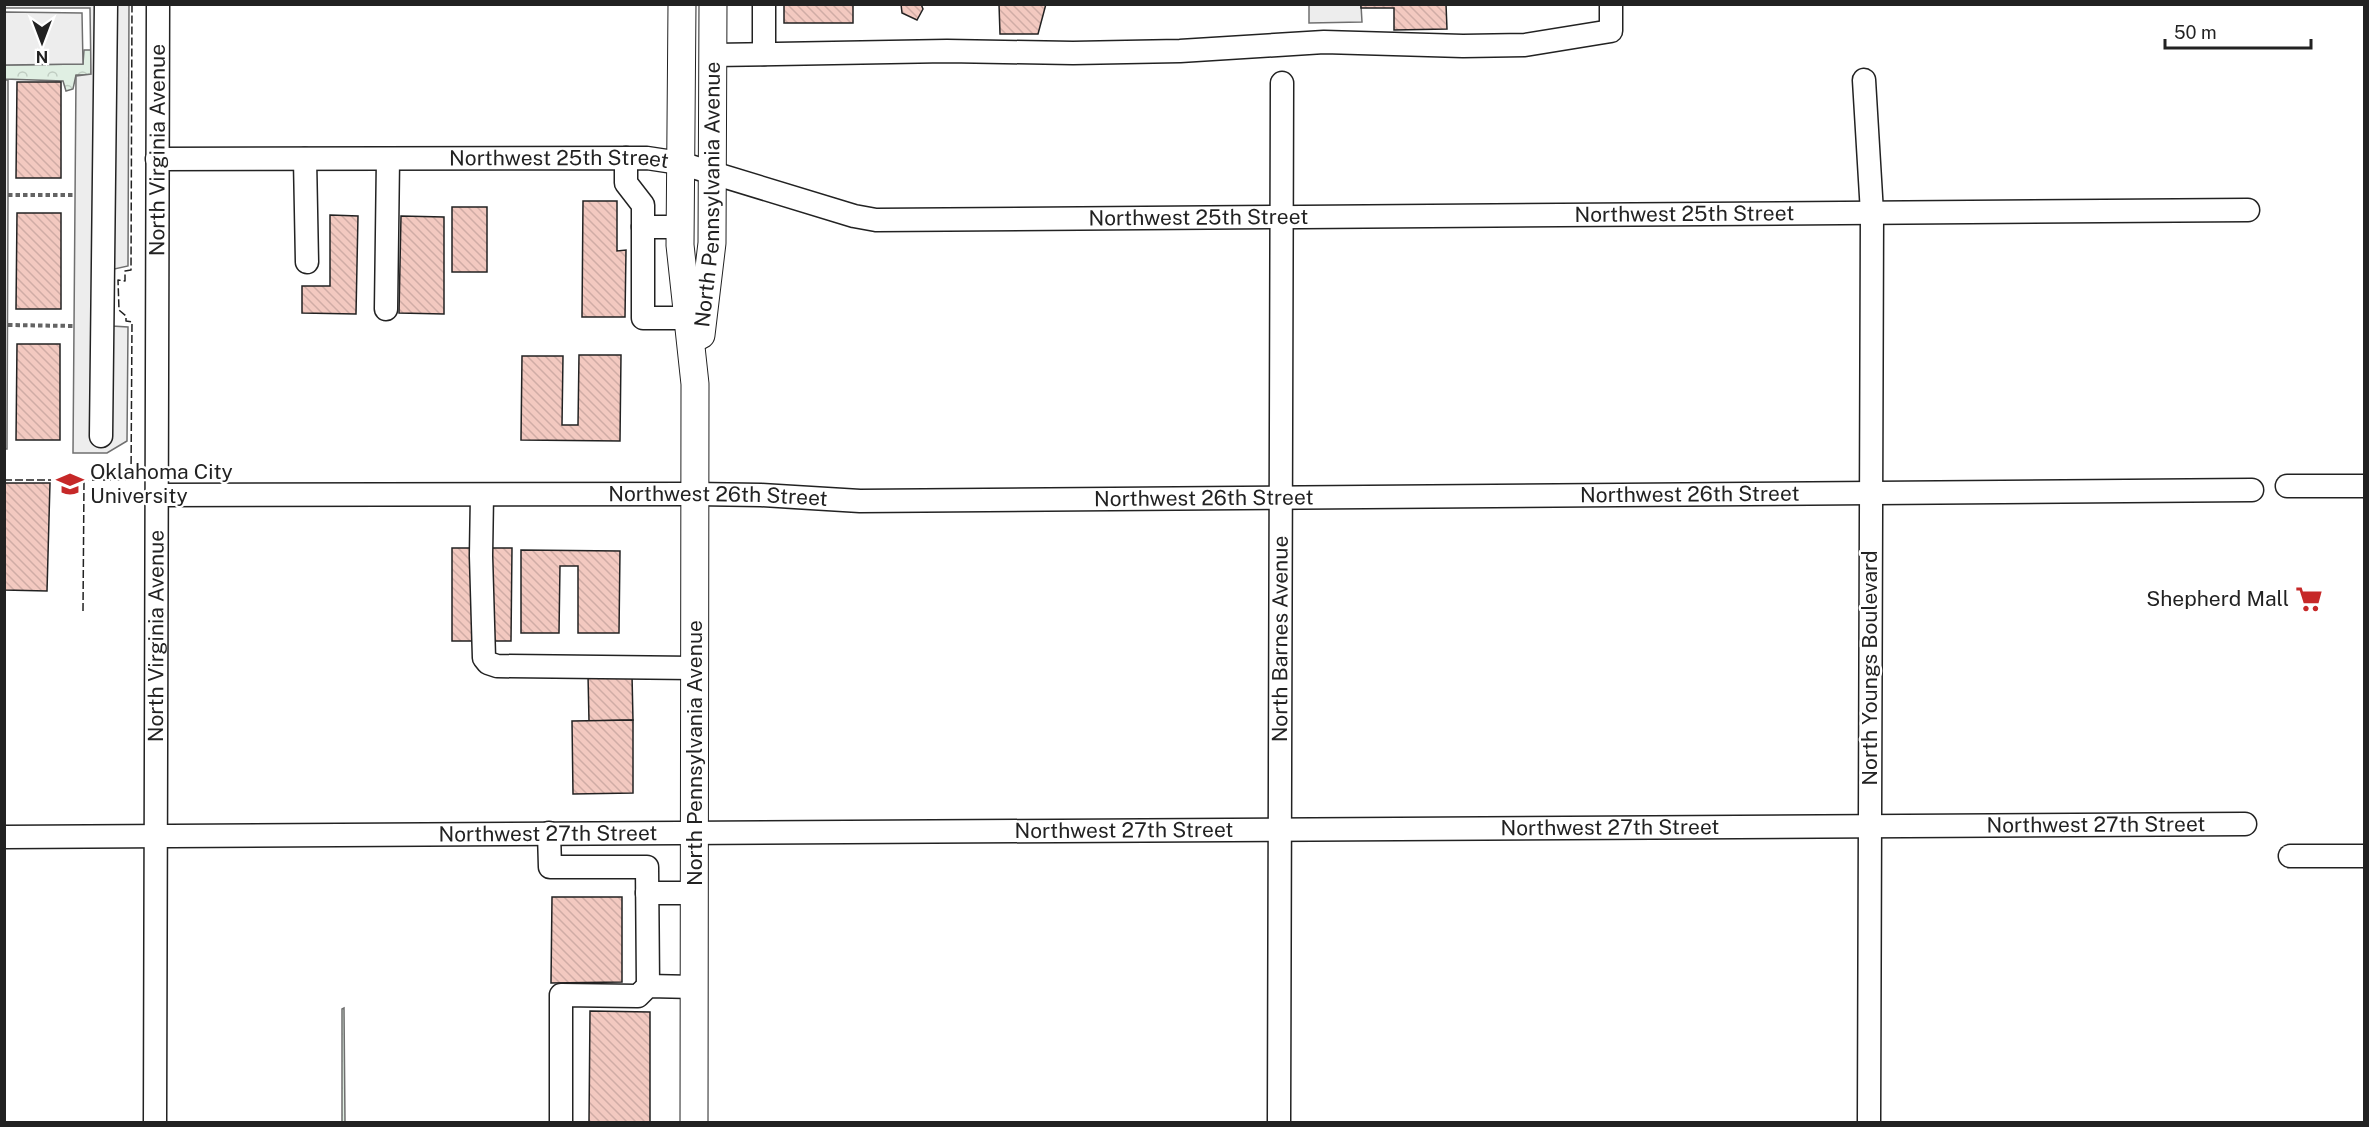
<svg xmlns="http://www.w3.org/2000/svg" width="2369" height="1127" font-family="'Public Sans',sans-serif">
<style>
.forest{fill:url(#forest-crowns);stroke:#6f6f6f;stroke-width:1.5}
.parking{fill:#ededed;stroke:#6f6f6f;stroke-width:1.5}
.building{fill:url(#building-back-hatch);stroke:#222;stroke-width:1.5}
.lines{fill:none;stroke-linecap:round;stroke-linejoin:round}
.minor-casing{stroke:#222;stroke-width:25}
.major-casing{stroke:#222;stroke-width:29}
.path{stroke:#646464;stroke-width:4;stroke-dasharray:4.5 3;stroke-linecap:butt}
.minor{stroke:#fff;stroke-width:22}
.major{stroke:#fff;stroke-width:27}
.fence{stroke:#222;stroke-width:1.5;stroke-dasharray:8 3;stroke-linecap:butt}
.labels{text-anchor:middle;stroke-width:4.5;stroke-linejoin:round;paint-order:stroke}
.street-label{font-size:21px;fill:#222;stroke:#fff}
.poi-label{font-size:21px;fill:#222;stroke:#fff;text-anchor:start}
</style>
<defs>
<pattern id="forest-crowns" width="20" height="18" patternUnits="userSpaceOnUse" patternTransform="scale(1.5)"><rect width="20" height="18" fill="#e0efe3"/><path d="M2 6a3 3 0 1 1 6 0M12 15a3 3 0 1 1 6 0" fill="none" stroke="#c0cdc2"/></pattern>
<pattern id="building-back-hatch" width="6" height="6" patternUnits="userSpaceOnUse" patternTransform="scale(1.5)"><rect width="6" height="6" fill="#f3c9c0"/><path d="M-1 5l2 2M0 0l6 6M5-1l2 2" fill="none" stroke="#d0aca5"/></pattern>
</defs>
<rect width="100%" height="100%" fill="#fff"/>
<g class="forest">
<polygon points="84,50 91,50 91,75 76,75 73,89 66,91 63,81 5,79 4,65 83,64"/>
<polygon points="344,1008 345,1122 342,1122 342,1009"/>
</g>
<g class="parking">
<polygon points="5,4 129,5 128,266 114,269 112,326 128,327 127,441 107,453 73,453 76,76 91,74 90,8 5,8"/>
<polygon points="1309,5 1361,5 1362,22 1309,23"/>
<polygon points="5,12 82,13 83,64 5,65"/>
<polygon points="5,80 8,80 8,195 7,449 5,449"/>
</g>
<g class="building">
<rect x="784" y="4" width="69" height="19"/>
<polygon points="901,4 921,4 923,9 917,20 902,13"/>
<polygon points="999,4 1046,4 1038,34 1000,34"/>
<polygon points="1361,4 1446,4 1447,29 1394,30 1394,8 1361,8"/>
<polygon points="17,82 61,82 61,178 16,178"/>
<polygon points="583,201 617,201 617,251 626,250 625,317 582,317"/>
<rect x="452" y="207" width="35" height="65"/>
<polygon points="17,213 61,213 61,309 16,309"/>
<polygon points="330,215 358,216 356,314 302,313 302,286 330,286"/>
<polygon points="401,216 444,217 444,314 399,313"/>
<polygon points="17,344 60,344 60,440 16,440"/>
<polygon points="579,355 621,355 620,441 521,440 522,356 563,356 562,425 578,425"/>
<polygon points="5,483 50,483 47,591 4,590"/>
<polygon points="452,548 474,548 473,641 452,641"/>
<polygon points="489,548 512,548 511,641 488,641"/>
<polygon points="521,550 620,551 619,633 578,633 578,566 560,566 559,633 521,633"/>
<polygon points="588,675 632,675 633,720 589,721"/>
<polygon points="633,720 633,793 573,794 572,721"/>
<polygon points="552,897 622,897 622,982 551,983"/>
<polygon points="590,1011 650,1012 650,1122 589,1122"/>
</g>
<g class="lines">
<defs>
<g id="minor">
<polyline points="764,4 764,54"/>
<polyline points="713,55 947,51 1073,53 1180,51 1324,42 1463,46 1525,45 1611,31 1611,4"/>
<polyline points="1864,80 1872,213 1869,1122"/>
<polyline points="626,158 626,183 643,205 643,227"/>
<path id="s1" d="M 157,159 L 647,158 L 680,163 L 854,216 L 876,220 L 2248,210"/>
<polyline points="305,159 307,262"/>
<polyline points="680,227 643,227 643,318 688,318"/>
<polyline points="386,309 388,159"/>
<polyline points="101,436 106,4"/>
<polyline points="2287,486 2364,486"/>
<path id="s2" d="M 156,495 L 695,494 L 761,495 L 860,501 L 2252,490"/>
<polyline points="482,495 481,556 484,658 488,663 497,666 695,668"/>
<polyline points="549,833 550,867 647,867 648,986"/>
<path id="s3" d="M 4,837 L 2245,824"/>
<polyline points="2290,856 2364,856"/>
<polyline points="647,893 695,893"/>
<path id="s4" d="M 155,1122 L 158,4"/>
<polyline points="561,1122 561,995 638,996 648,986 695,987"/>
<path id="s5" d="M 1279,1122 L 1282,83"/>
</g>
<g id="major">
<polyline points="682,4 680,245 695,384 694,1122"/>
<path id="s6" d="M 701,335 L 712,243 L 713,4"/>
</g>
</defs>
<use href="#minor" class="minor-casing"/>
<use href="#major" class="major-casing"/>
<g class="path">
<polyline points="8,195 75,195"/>
<polyline points="8,325 74,326"/>
</g>
<use href="#minor" class="minor"/>
<use href="#major" class="major"/>
<g class="fence">
<polyline points="4,480 131,480 132,322 126,321 126,316 119,310 118,280 125,281 125,271 131,270 132,4"/>
<polyline points="83,611 84,480"/>
</g>
</g>
<defs>
<symbol id="university-bare" viewBox="-9 -9 18 18"><path d="M0-5L7-2L0 1L-7-2ZM-4 1L0 2.5L4 1V4Q0 6-4 4Z" fill="#c62828" stroke="#fff" stroke-width="2.5" paint-order="stroke"/></symbol>
<symbol id="supermarket-bare" viewBox="-9 -9 18 18"><path d="M-6-5.5h2.5l.6 2H6L4.5 2H-2.5L-4.4-4H-6ZM-1.5 3.2a1.3 1.3 0 1 0 .1 0ZM3 3.2a1.3 1.3 0 1 0 .1 0Z" fill="#c62828" stroke="#fff" stroke-width="2.5" paint-order="stroke"/></symbol>
</defs>
<g fill-rule="evenodd">
<use href="#university-bare" x="51" y="465" width="38" height="38"/>
<use href="#supermarket-bare" x="2290" y="580" width="38" height="38"/>
</g>
<g class="labels">
<g class="street-label">
<text dy="7" stroke="none"><textPath href="#s4" startOffset="972">North Virginia Avenue</textPath></text>
<text dy="7" stroke="none"><textPath href="#s1" startOffset="402">Northwest 25th Street</textPath></text>
<text dy="7" stroke="none"><textPath href="#s6" startOffset="141">North Pennsylvania Avenue</textPath></text>
<text dy="7" stroke="none"><textPath href="#s1" startOffset="1536">Northwest 25th Street</textPath></text>
<text dy="7" stroke="none"><textPath href="#s1" startOffset="1050">Northwest 25th Street</textPath></text>
<text dy="7" stroke="none"><textPath href="#s2" startOffset="1534">Northwest 26th Street</textPath></text>
<text dy="7" stroke="none"><textPath href="#s2" startOffset="562">Northwest 26th Street</textPath></text>
<text dy="7" stroke="none"><textPath href="#s2" startOffset="1048">Northwest 26th Street</textPath></text>
<text dy="7" stroke="none"><textPath href="#s4" startOffset="486">North Virginia Avenue</textPath></text>
<text dy="7" stroke="none"><textPath href="#s5" startOffset="483">North Barnes Avenue</textPath></text>
<text transform="translate(1870 668) rotate(-90)" y="7">North Youngs Boulevard</text>
<text transform="translate(695 753) rotate(-90)" y="7">North Pennsylvania Avenue</text>
<text dy="7" stroke="none"><textPath href="#s3" startOffset="2092">Northwest 27th Street</textPath></text>
<text dy="7" stroke="none"><textPath href="#s3" startOffset="1606">Northwest 27th Street</textPath></text>
<text dy="7" stroke="none"><textPath href="#s3" startOffset="1120">Northwest 27th Street</textPath></text>
<text dy="7" stroke="none"><textPath href="#s3" startOffset="544">Northwest 27th Street</textPath></text>
</g>
<g class="poi-label">
<text x="90" y="479">Oklahoma City<tspan x="90" dy="24">University</tspan></text>
<text x="2289" y="606" text-anchor="end">Shepherd Mall</text>
</g>
</g>
<rect width="2369" height="1127" fill="none" stroke="#222222" stroke-width="12"/>
<g transform="translate(42 42) rotate(180)" stroke="#ffffff" stroke-width="4.5" paint-order="stroke">
<path d="M0-4.5L10 22L0 15L-10 22Z" fill="#222222"/>
<text y="-9" font-size="16" font-weight="bold" text-anchor="middle" fill="#222222">N</text>
</g>
<path d="M2165 39v9h146v-9" fill="none" stroke="#222222" stroke-width="3"/>
<text x="2174" y="39" font-size="18" fill="#222222" stroke="#ffffff" stroke-width="4.5" paint-order="stroke">50 m</text>
</svg>
